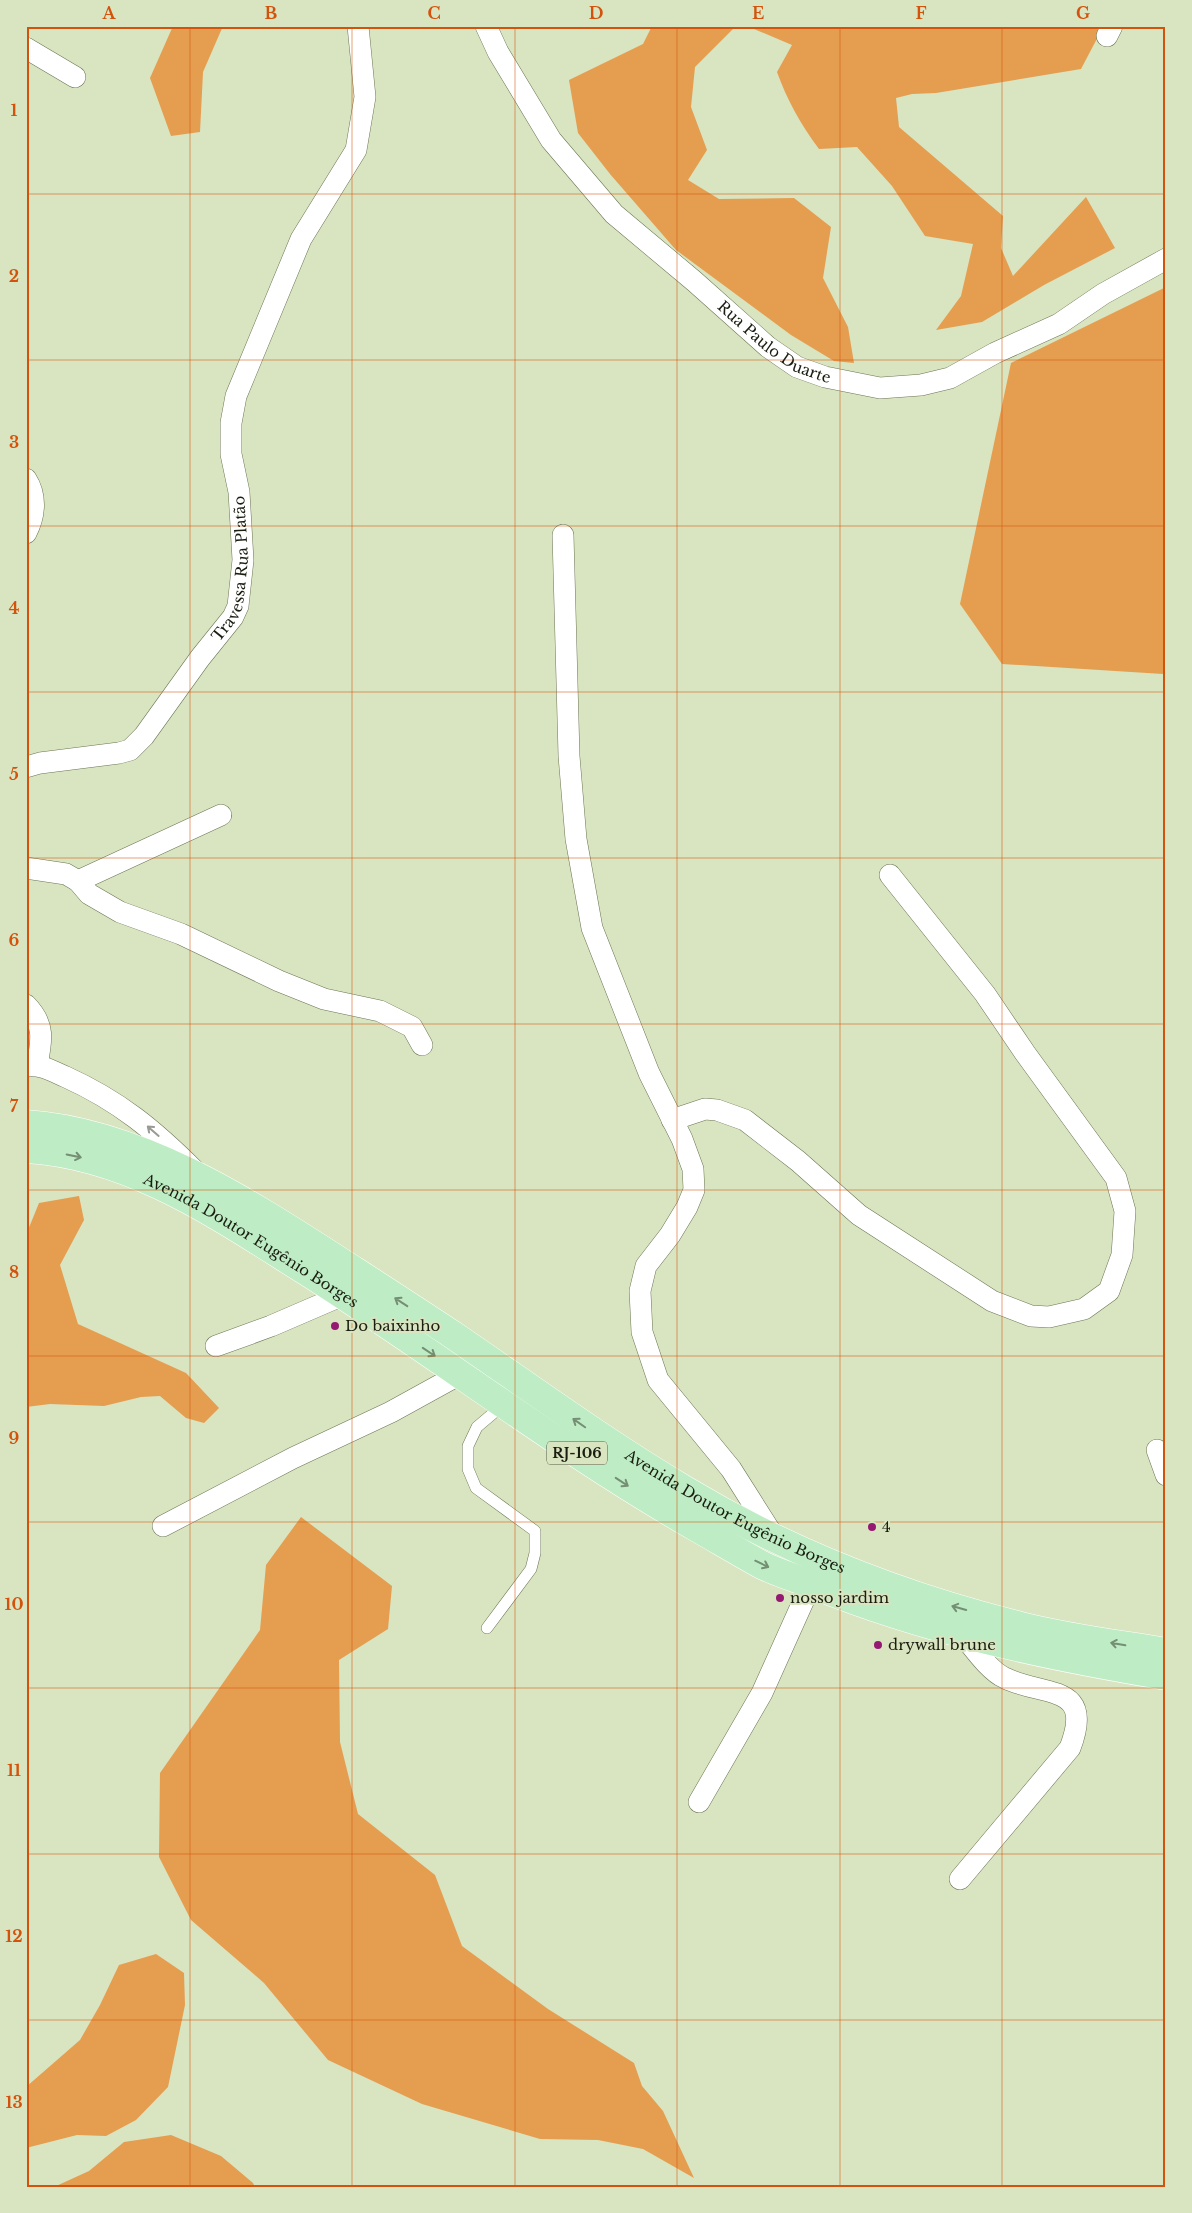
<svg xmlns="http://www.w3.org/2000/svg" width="1192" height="2213" font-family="'Libre Baskerville',serif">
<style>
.forest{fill:#e59d50}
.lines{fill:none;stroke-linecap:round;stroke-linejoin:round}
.service-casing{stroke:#6b7554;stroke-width:12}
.minor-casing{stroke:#6b7554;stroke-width:22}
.trunk-casing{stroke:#fff;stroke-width:29}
.service{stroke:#fff;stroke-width:11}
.minor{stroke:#fff;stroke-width:21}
.trunk{stroke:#beecc4;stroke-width:28}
.oneway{stroke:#989a94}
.oneway2{stroke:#748f73}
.grid{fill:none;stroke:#d3530c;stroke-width:1;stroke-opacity:0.55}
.poi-dot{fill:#951973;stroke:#d9e4c0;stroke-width:2}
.labels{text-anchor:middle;stroke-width:4;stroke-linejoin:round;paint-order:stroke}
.shield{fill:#d9e4c0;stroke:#535946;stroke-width:1}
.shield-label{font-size:14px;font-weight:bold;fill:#1a1e11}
.street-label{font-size:15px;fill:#1a1e11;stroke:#d9e4c0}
.poi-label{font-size:15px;fill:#1a1e11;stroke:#d9e4c0;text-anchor:start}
.neatline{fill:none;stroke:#d3530c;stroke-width:2}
.grid-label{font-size:16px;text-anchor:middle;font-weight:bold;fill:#d3530c}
</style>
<rect width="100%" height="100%" fill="#d9e4c0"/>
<g class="forest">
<polygon points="173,26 223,26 203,72 200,132 171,136 150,78"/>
<polygon points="652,26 736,26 695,67 691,107 707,150 688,180 719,199 794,198 831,227 823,278 848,327 854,363 834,361 791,335 676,250 610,174 578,133 569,80 643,44"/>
<path d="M 747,26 L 1099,26 L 1101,31 L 1081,69 L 936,93 L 912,94 L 896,98 L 899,127 L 1003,216 L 1001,248 L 1013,276 L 1086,197 L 1115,248 L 1044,285 L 982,322 L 936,330 L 961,296 L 973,244 L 925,236 L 892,186 L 857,147 L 819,149 C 801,125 787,100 777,72 L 792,45 Z"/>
<polygon points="1166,287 1166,681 1163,674 1002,664 960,604 1011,363"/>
<polygon points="79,1196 84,1220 60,1265 78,1324 186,1373 219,1408 204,1423 186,1418 160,1396 141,1397 104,1406 50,1404 26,1407 26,1235 39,1203"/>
<polygon points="301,1517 392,1586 388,1629 339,1660 340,1742 358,1814 435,1875 462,1946 548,2009 634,2063 642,2086 663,2111 694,2178 643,2149 598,2140 540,2139 422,2104 328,2060 264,1983 191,1920 159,1857 160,1773 260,1630 266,1565"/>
<polygon points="156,1954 184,1973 185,2005 168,2087 136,2120 106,2136 77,2135 26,2148 26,2087 80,2040 100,2005 119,1965"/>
<polygon points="171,2135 221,2156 253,2183 255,2187 54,2187 89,2171 124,2142"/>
</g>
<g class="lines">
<defs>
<polyline id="service" points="487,1628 531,1569 535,1553 535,1531 476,1488 468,1469 468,1446 477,1427 503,1405"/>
<g id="minor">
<path id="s1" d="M 486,26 L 498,52 L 551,140 L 614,214 L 694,281 L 768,347 L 797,367 L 825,377 L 880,388 L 921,385 L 950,378 L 995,353 L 1059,324 L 1103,294 L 1166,259"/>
<polyline points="1107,36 1112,26"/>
<polyline points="26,48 75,77"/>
<path d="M 26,479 C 37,496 35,516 26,533"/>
<polyline points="563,535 569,756 576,839 592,928 649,1073 682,1139 693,1169 694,1190 687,1207 670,1235 646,1266 640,1291 642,1332 658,1380 731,1469 774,1537"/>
<path id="s2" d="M 26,767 L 40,763 L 119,753 L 130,750 L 144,736 L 200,658 L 233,617 L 238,606 L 243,560 L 239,492 L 231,454 L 231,423 L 236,396 L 301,239 L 356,150 L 365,97 L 358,26"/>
<polyline points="26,868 66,874 78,881 89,894 120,912 181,934 279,981 324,999 380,1011 412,1027 422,1045"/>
<polyline points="78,881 221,815"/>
<path d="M 26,1005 C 45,1024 42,1040 37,1065"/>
<path d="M 26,1066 C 42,1064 52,1071 66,1077 C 119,1101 154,1130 195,1171"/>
<polyline points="672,1120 705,1109 717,1110 745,1120 798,1161 859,1215 992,1301 1031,1316 1049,1317 1084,1309 1109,1291 1122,1255 1125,1211 1116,1178 1025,1053 985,994 890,875"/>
<polyline points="216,1346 271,1326 343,1295"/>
<polyline points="1157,1450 1166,1475"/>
<polyline points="163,1526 293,1458 391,1412 460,1374"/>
<polyline points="699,1802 762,1693 811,1584"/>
<path d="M 960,1879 L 1070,1748 C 1095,1683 1044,1697 1005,1678 C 989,1671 973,1647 962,1634"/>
</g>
<g id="trunk">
<path id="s3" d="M 26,1124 C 145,1132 257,1208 355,1271 C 389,1293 423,1315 456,1337 C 532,1389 606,1443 685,1490 C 788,1552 905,1597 1021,1626 C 1068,1638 1118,1644 1166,1652"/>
<path id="s4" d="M 26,1149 C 131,1155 218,1216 304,1270 C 437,1354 562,1451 699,1529 C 720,1541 740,1553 760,1564 C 777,1573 796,1578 814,1585 C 927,1631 1046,1656 1166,1676"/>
</g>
</defs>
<use href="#service" class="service-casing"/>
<use href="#minor" class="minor-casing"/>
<use href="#trunk" class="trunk-casing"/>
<use href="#service" class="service"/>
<use href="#minor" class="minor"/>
<use href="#trunk" class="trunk"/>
</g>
<defs><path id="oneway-shaft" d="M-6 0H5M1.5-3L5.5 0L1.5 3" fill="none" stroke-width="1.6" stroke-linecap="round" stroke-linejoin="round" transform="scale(1.25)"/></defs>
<use class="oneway" href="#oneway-shaft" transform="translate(153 1131) rotate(-139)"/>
<g class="oneway2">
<use href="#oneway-shaft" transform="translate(74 1156) rotate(12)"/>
<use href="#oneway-shaft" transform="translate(401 1302) rotate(-147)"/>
<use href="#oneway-shaft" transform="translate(429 1352) rotate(34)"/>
<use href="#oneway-shaft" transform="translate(579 1423) rotate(-145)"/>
<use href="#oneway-shaft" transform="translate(622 1482) rotate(33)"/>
<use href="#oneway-shaft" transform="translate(762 1564) rotate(26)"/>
<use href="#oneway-shaft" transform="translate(959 1608) rotate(-164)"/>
<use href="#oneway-shaft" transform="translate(1118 1644) rotate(-170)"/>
</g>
<path class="grid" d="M 190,26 L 190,2187M 352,26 L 352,2187M 515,26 L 515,2187M 677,26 L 677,2187M 840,26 L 840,2187M 1002,26 L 1002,2187M 26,194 L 1166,194M 26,360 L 1166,360M 26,526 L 1166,526M 26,692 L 1166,692M 26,858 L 1166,858M 26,1024 L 1166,1024M 26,1190 L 1166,1190M 26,1356 L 1166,1356M 26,1522 L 1166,1522M 26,1688 L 1166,1688M 26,1854 L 1166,1854M 26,2020 L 1166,2020"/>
<g class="poi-dot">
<circle cx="335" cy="1326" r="5"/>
<circle cx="872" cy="1527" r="5"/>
<circle cx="780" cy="1598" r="5"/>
<circle cx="878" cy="1645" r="5"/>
</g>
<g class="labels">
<rect class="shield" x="547" y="1441.5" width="60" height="23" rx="4"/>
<g class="shield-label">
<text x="577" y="1458">RJ-106</text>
</g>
<g class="street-label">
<text dy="5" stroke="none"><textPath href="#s1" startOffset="435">Rua Paulo Duarte</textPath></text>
<text dy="5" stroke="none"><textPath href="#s2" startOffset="321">Travessa Rua Platão</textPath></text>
<text dy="5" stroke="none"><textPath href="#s4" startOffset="246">Avenida Doutor Eugênio Borges</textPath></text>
<text dy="5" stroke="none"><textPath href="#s3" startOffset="815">Avenida Doutor Eugênio Borges</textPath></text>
</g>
<g class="poi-label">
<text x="345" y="1331">Do baixinho</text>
<text x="882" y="1532">4</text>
<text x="790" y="1603">nosso jardim</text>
<text x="888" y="1650">drywall brune</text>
</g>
</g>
<rect width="1192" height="2213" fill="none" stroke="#d9e4c0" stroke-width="55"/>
<rect x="28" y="28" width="1136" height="2158" class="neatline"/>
<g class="grid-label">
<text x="109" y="19">A</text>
<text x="271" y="19">B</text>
<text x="434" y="19">C</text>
<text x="596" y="19">D</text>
<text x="758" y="19">E</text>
<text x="921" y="19">F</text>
<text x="1083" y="19">G</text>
<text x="14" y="116">1</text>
<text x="14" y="282">2</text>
<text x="14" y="448">3</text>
<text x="14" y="614">4</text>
<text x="14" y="780">5</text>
<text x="14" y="946">6</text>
<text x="14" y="1112">7</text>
<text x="14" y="1278">8</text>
<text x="14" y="1444">9</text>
<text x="14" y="1610">10</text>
<text x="14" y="1776">11</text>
<text x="14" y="1942">12</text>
<text x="14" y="2108">13</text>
</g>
</svg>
